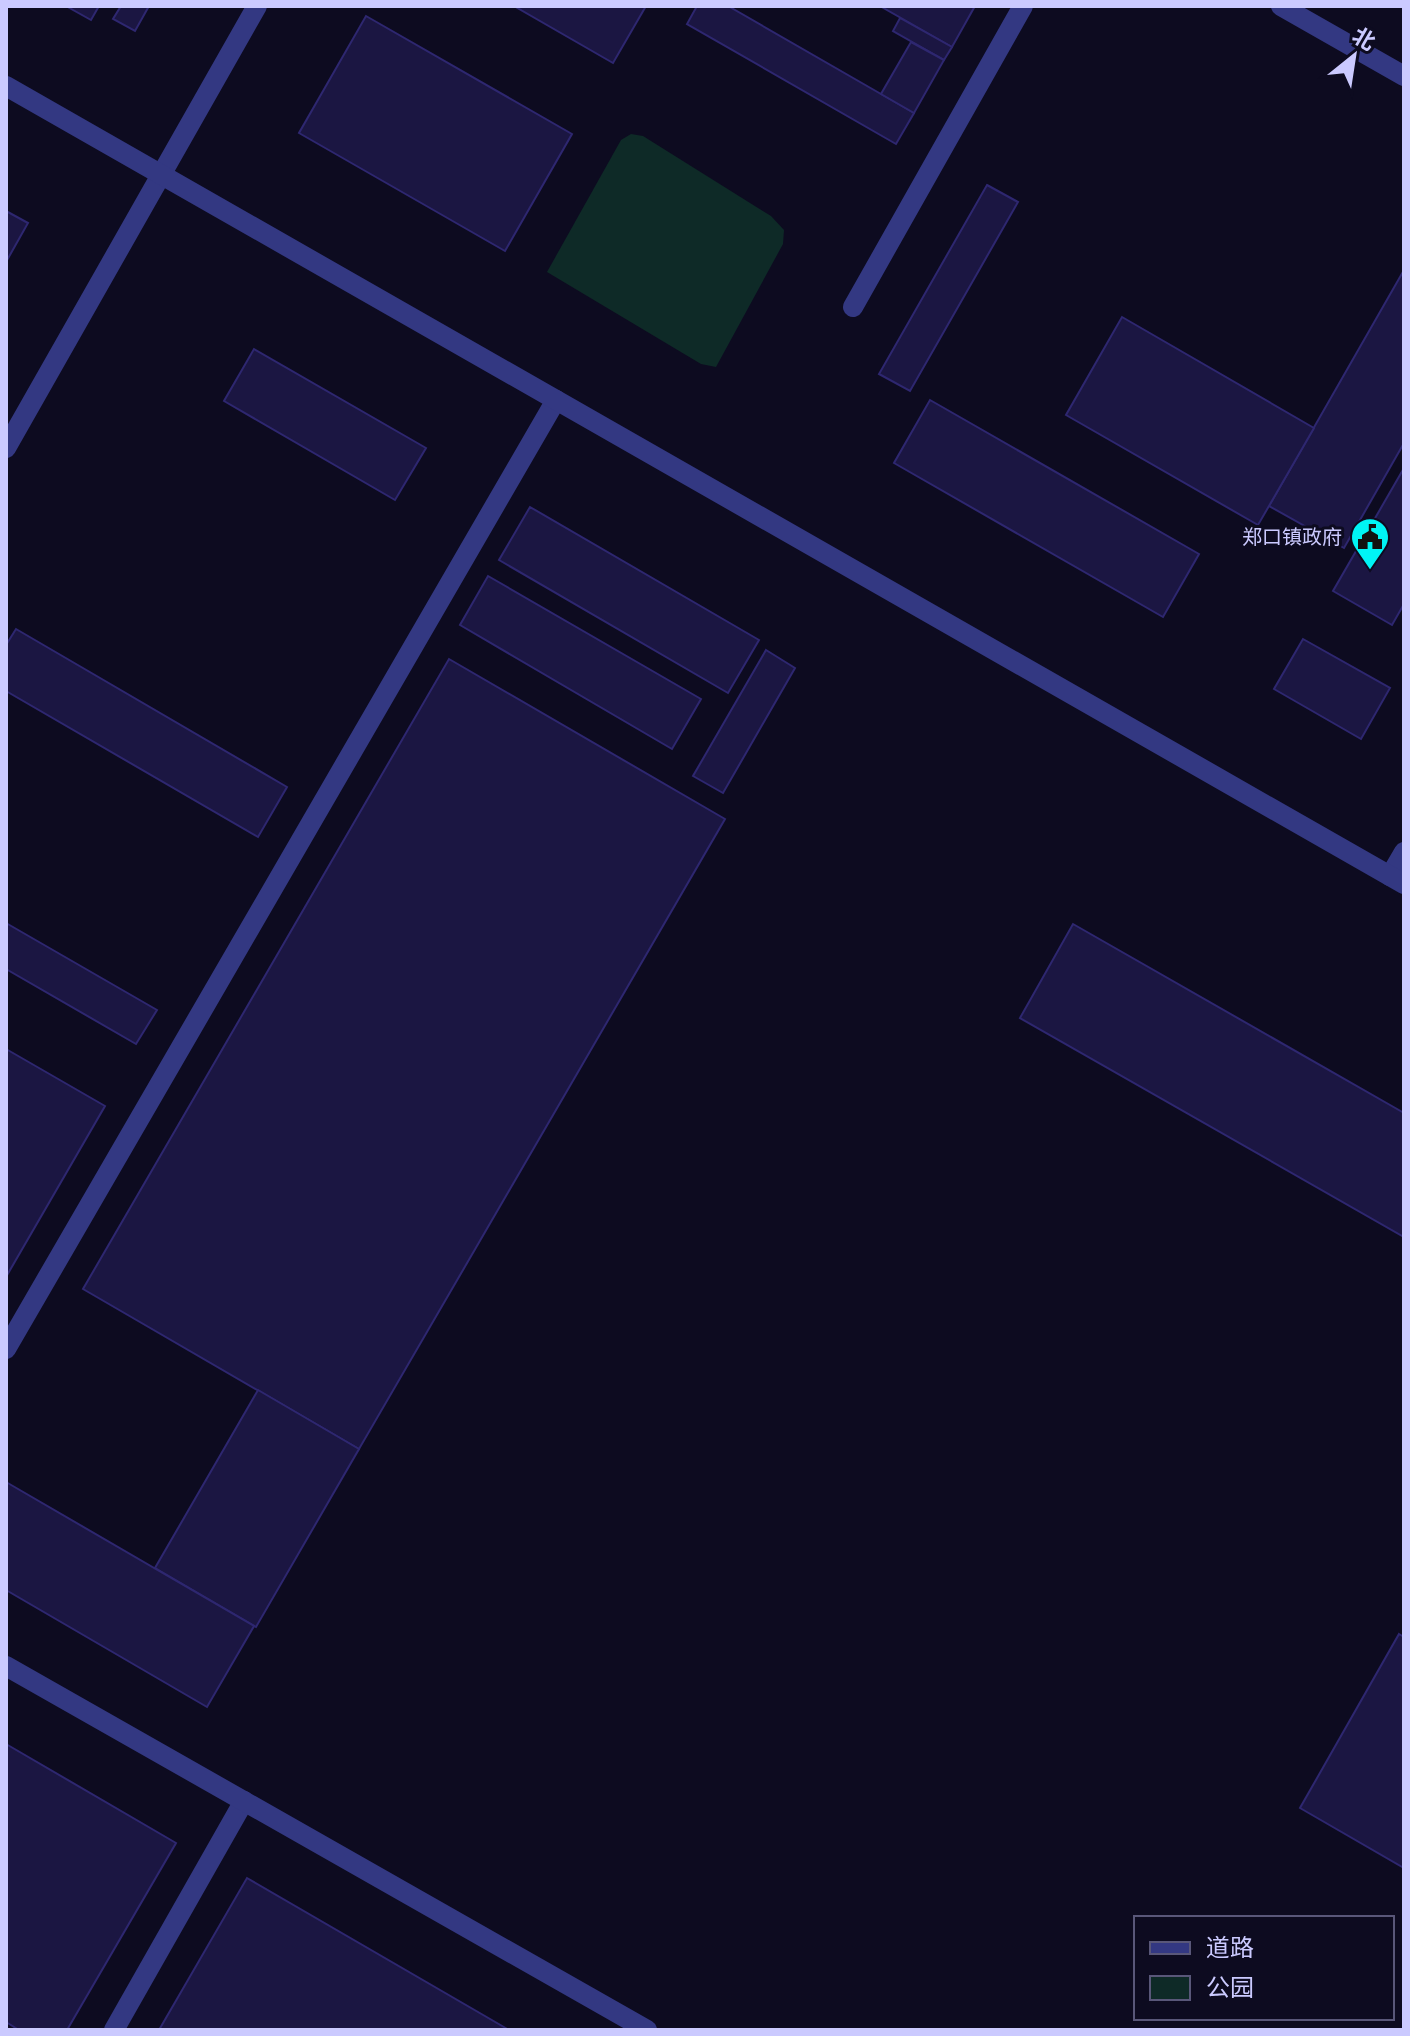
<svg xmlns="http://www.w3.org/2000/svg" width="1410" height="2036" font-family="'Open Sans','Noto Sans SC',sans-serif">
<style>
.green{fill:#0e2a27}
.building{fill:#1b1642;stroke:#2e2770;stroke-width:2}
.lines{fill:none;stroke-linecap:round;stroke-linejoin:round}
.service{stroke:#333882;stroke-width:20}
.minor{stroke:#333882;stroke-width:20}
.tertiary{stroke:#333882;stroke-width:20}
.labels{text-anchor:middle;stroke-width:6;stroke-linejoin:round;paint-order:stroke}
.poi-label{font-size:20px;fill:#cbcaff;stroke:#0d0b20;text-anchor:end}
</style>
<rect width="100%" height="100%" fill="#0d0b20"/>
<polygon class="green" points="631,134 643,136 771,216 784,230 783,244 716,367 701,364 547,272 621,140"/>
<g class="building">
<polygon points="66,6 99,6 91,20"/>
<polygon points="121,6 149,6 135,31 113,19"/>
<polygon points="514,6 646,6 613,63"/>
<polygon points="697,6 728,6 914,113 896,144 687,24"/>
<polygon points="880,6 975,6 952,47"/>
<polygon points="366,16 572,134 505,251 299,133"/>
<polygon points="900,18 952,47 944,60 893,31"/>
<polygon points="911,42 944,60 914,113 881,94"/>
<polygon points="987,185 1018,202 910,391 879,374"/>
<polygon points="6,211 28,223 6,262"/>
<polygon points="1404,270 1404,443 1344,548 1269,506"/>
<polygon points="1122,317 1314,428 1258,525 1066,415"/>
<polygon points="254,349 426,448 395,500 224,401"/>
<polygon points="930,400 1199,554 1163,617 894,463"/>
<polygon points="1404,468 1404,604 1392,625 1333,591"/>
<polygon points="530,507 759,640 728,693 499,560"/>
<polygon points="488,576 701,699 672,749 460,625"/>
<polygon points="16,629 287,787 258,837 6,691 6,645"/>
<polygon points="1303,639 1390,688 1361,739 1274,689"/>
<polygon points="766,650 795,668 723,793 693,776"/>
<polygon points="449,659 725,819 359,1449 83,1289"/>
<polygon points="6,923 157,1010 136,1044 6,969"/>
<polygon points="1073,924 1404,1113 1404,1237 1020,1018"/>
<polygon points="6,1049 105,1106 6,1277"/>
<polygon points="258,1390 359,1449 256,1627 155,1568"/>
<polygon points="6,1482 254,1626 207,1707 6,1590"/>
<polygon points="1399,1634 1404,1637 1404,1868 1300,1808"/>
<polygon points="6,1744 176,1843 67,2030 19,2030 6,2022"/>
<polygon points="247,1878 509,2030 159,2030"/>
</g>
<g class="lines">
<g class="service">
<polyline points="853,307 1023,6"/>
<polyline points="1390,876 1404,852"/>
<polyline points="6,1349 556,400"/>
<polyline points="114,2030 244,1801"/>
</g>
<g class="minor">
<polyline points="1281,6 1404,76"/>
<polyline points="6,448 257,6"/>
<polyline points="6,1666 647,2030"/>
</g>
<polyline class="tertiary" points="6,86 1404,884"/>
</g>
<defs>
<symbol id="civic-pin" viewBox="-11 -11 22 30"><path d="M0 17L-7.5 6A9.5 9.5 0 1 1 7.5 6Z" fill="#00f4f5" stroke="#0d0b20"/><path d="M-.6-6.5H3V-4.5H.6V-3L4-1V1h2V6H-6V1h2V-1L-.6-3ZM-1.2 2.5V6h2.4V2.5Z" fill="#111"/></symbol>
</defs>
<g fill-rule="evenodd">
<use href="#civic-pin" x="1348" y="515" width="44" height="60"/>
</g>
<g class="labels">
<g class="poi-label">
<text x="1342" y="544">郑口镇政府</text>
</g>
</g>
<rect width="1410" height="2036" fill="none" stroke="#cbcaff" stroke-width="16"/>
<rect x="1134" y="1916" width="260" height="104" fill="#0d0b20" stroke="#595779" stroke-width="2"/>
<rect x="1150" y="1942" width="40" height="12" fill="#333882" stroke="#595779" stroke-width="2"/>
<text x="1206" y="1956" font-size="24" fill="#cbcaff">道路</text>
<rect x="1150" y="1976" width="40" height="24" fill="#0e2a27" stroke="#595779" stroke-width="2"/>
<text x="1206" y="1996" font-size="24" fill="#cbcaff">公园</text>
<g transform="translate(1354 56) rotate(30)" stroke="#0d0b20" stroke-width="6" paint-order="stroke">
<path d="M0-6L14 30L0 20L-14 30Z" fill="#cbcaff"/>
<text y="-12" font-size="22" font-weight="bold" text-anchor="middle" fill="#cbcaff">北</text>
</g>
</svg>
